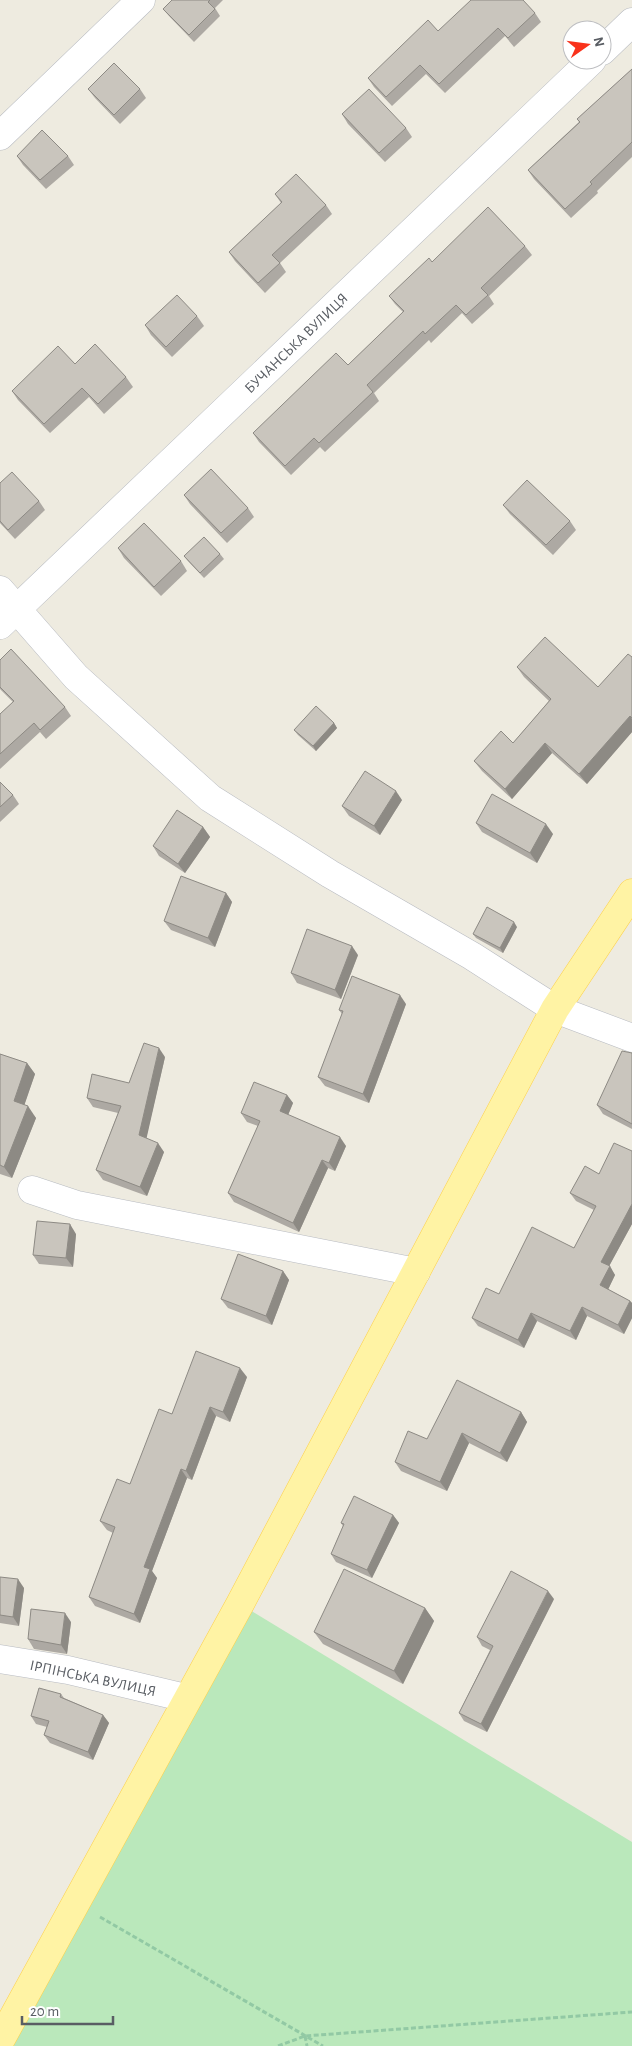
<svg xmlns="http://www.w3.org/2000/svg" width="632" height="2046" font-family="'Alegreya Sans',sans-serif">
<style>
.green{fill:#bae8bb}
.lines{fill:none;stroke-linecap:round;stroke-linejoin:round}
.minor-casing{stroke:#b8bbc1;stroke-width:29}
.major-casing{stroke:#fed048;stroke-width:29}
.path{stroke:#92c9a4;stroke-width:3;stroke-dasharray:5 2.5;stroke-linecap:butt}
.minor{stroke:#fff;stroke-width:28}
.major{stroke:#fff3a4;stroke-width:28}
.wall{fill:#ada9a3}
.shaded-wall{fill:#8d8a84}
.building{fill:#c9c5bd;stroke:#8d8a84}
.labels{text-anchor:middle;stroke-width:4.5;stroke-linejoin:round;paint-order:stroke}
.street-label{font-size:15px;fill:#595d63;stroke:#fff}
</style>
<rect width="100%" height="100%" fill="#eeebe0"/>
<polygon class="green" points="240,1604 632,1842 632,2046 0,2046"/>
<g class="lines">
<defs>
<g id="minor">
<polyline points="602,51 632,22"/>
<polyline points="0,136 141,0"/>
<polyline points="0,590 76,677 210,798 330,874 472,956 555,1009 632,1038"/>
<polyline points="0,625 592,60"/>
<polyline points="32,1190 77,1205 416,1272"/>
<polyline points="0,1659 68,1670 186,1698"/>
</g>
<polyline id="major" points="0,2041 240,1604 555,1009 632,893"/>
</defs>
<use href="#minor" class="minor-casing"/>
<use href="#major" class="major-casing"/>
<g class="path">
<polyline points="100,1917 323,2046"/>
<polyline points="305,2036 307,2046"/>
<polyline points="278,2046 305,2036 632,2012"/>
</g>
<use href="#minor" class="minor"/>
<use href="#major" class="major"/>
</g>
<g class="wall">
<polygon points="172,0 223,0 215,8 220,16 194,42 169,16 163,9"/>
<polygon points="535,13 541,22 514,47 505,36 445,93 426,74 392,106 374,87 368,78 438,31"/>
<polygon points="632,69 632,157 597,191 598,193 571,218 534,179 528,170 579,122 577,119"/>
<polygon points="88,89 140,89 146,98 120,124 95,98"/>
<polygon points="342,114 406,128 412,137 385,162 348,124"/>
<polygon points="17,156 68,156 74,165 46,189 23,165"/>
<polygon points="275,194 326,205 332,214 280,263 286,272 265,293 235,261 229,252 281,203"/>
<polygon points="525,246 532,255 489,296 494,304 472,324 462,313 431,343 429,340 374,393 379,401 325,452 320,447 291,475 259,442 253,433 348,365 403,312 395,304 389,296 432,262"/>
<polygon points="197,316 204,326 172,357 151,335 145,325"/>
<polygon points="126,377 133,387 104,414 89,397 50,433 18,400 12,391"/>
<polygon points="0,483 39,501 45,510 15,539 0,523"/>
<polygon points="184,495 248,508 254,517 227,543 190,504"/>
<polygon points="503,505 570,521 576,530 553,555 510,514"/>
<polygon points="118,548 181,561 187,571 161,596 124,558"/>
<polygon points="220,554 224,559 204,578 188,561 184,556"/>
<polygon points="632,657 632,732 587,784 552,753 512,799 482,771 474,761 513,743 549,701 524,677 517,667 598,687"/>
<polygon points="0,660 65,707 71,716 46,739 40,732 0,769 0,714 13,702 0,689"/>
<polygon points="334,723 337,728 316,751 298,735 294,730"/>
<polygon points="0,782 13,795 19,804 0,822"/>
<polygon points="402,800 380,835 349,816 342,806"/>
<polygon points="476,823 553,834 537,863 482,832"/>
<polygon points="203,827 210,837 185,873 159,856 153,846"/>
<polygon points="226,893 232,902 215,947 171,930 164,921"/>
<polygon points="517,927 503,953 476,938 473,934"/>
<polygon points="358,955 341,999 297,983 291,973"/>
<polygon points="406,1004 369,1103 325,1086 318,1077 342,1014 339,1010"/>
<polygon points="632,1053 632,1129 603,1114 597,1105"/>
<polygon points="0,1054 27,1063 35,1074 24,1105 36,1118 12,1178 0,1174"/>
<polygon points="165,1057 146,1138 164,1152 147,1196 103,1180 96,1170 118,1113 93,1107 87,1098 129,1083"/>
<polygon points="287,1095 293,1103 288,1115 346,1146 335,1171 328,1168 299,1232 234,1202 228,1193 258,1126 247,1122 241,1113"/>
<polygon points="632,1151 632,1224 609,1266 615,1275 608,1289 630,1301 632,1303 632,1318 624,1334 587,1316 576,1340 537,1321 524,1348 478,1326 472,1318 499,1294 574,1248 594,1210 576,1201 570,1193"/>
<polygon points="76,1234 73,1267 39,1264 33,1255"/>
<polygon points="283,1271 289,1280 272,1325 228,1308 221,1299"/>
<polygon points="247,1377 230,1422 216,1416 192,1480 187,1478 152,1571 157,1578 140,1623 95,1606 89,1597 113,1533 107,1530 100,1521 130,1484 172,1414"/>
<polygon points="521,1412 527,1422 507,1462 469,1443 447,1491 401,1471 395,1462 427,1439"/>
<polygon points="393,1515 399,1523 372,1578 336,1562 331,1554 343,1526 341,1523"/>
<polygon points="0,1577 24,1588 19,1626 0,1623"/>
<polygon points="554,1599 487,1732 464,1721 459,1713 490,1650 482,1646 477,1637"/>
<polygon points="425,1608 434,1621 403,1684 323,1644 314,1632"/>
<polygon points="71,1622 67,1654 34,1649 28,1639"/>
<polygon points="61,1694 64,1698 103,1715 109,1723 93,1760 50,1743 44,1735 47,1727 36,1724 31,1716"/>
</g>
<g class="shaded-wall">
<polygon points="630,716 632,719 632,732 587,784 579,774"/>
<polygon points="334,723 337,728 316,751 313,746"/>
<polygon points="545,743 552,753 512,799 505,789"/>
<polygon points="396,791 402,800 380,835 374,826"/>
<polygon points="546,824 553,834 537,863 530,853"/>
<polygon points="203,827 210,837 185,873 178,864"/>
<polygon points="226,893 232,902 215,947 208,938"/>
<polygon points="514,922 517,927 503,953 500,948"/>
<polygon points="352,946 358,955 341,999 335,990"/>
<polygon points="400,995 406,1004 369,1103 363,1094"/>
<polygon points="159,1048 165,1057 145,1145 139,1135"/>
<polygon points="27,1063 35,1074 22,1112 14,1101"/>
<polygon points="287,1095 293,1103 286,1120 280,1111"/>
<polygon points="28,1106 36,1118 12,1178 4,1167"/>
<polygon points="340,1137 346,1146 335,1171 329,1163"/>
<polygon points="158,1143 164,1152 147,1196 140,1187"/>
<polygon points="322,1160 328,1168 299,1232 293,1223"/>
<polygon points="632,1204 632,1224 607,1270 601,1262"/>
<polygon points="70,1224 76,1234 73,1267 66,1258"/>
<polygon points="610,1266 615,1275 606,1294 600,1285"/>
<polygon points="283,1271 289,1280 272,1325 266,1316"/>
<polygon points="630,1301 632,1303 632,1318 624,1334 618,1325"/>
<polygon points="582,1307 587,1316 576,1340 570,1331"/>
<polygon points="531,1313 537,1321 524,1348 518,1340"/>
<polygon points="240,1368 247,1377 230,1422 223,1412"/>
<polygon points="210,1407 216,1416 192,1480 186,1471"/>
<polygon points="521,1412 527,1422 507,1462 500,1453"/>
<polygon points="462,1433 469,1443 447,1491 440,1482"/>
<polygon points="181,1469 187,1478 152,1571 157,1578 140,1623 134,1614 144,1567"/>
<polygon points="393,1515 399,1523 372,1578 367,1570"/>
<polygon points="18,1579 24,1588 19,1626 13,1617"/>
<polygon points="548,1591 554,1599 487,1732 481,1724"/>
<polygon points="425,1608 434,1621 403,1684 394,1671"/>
<polygon points="65,1613 71,1622 67,1654 61,1645"/>
<polygon points="103,1715 109,1723 93,1760 88,1752"/>
</g>
<g class="building">
<polygon points="172,0 210,0 208,2 215,9 189,35 163,9"/>
<polygon points="471,0 523,0 535,13 508,38 498,28 439,84 420,65 386,97 368,78 428,20 438,31"/>
<polygon points="114,63 140,89 114,115 88,89"/>
<polygon points="632,69 632,142 590,182 592,184 565,209 528,170 580,122 577,119"/>
<polygon points="369,89 406,128 379,153 342,114"/>
<polygon points="42,130 68,156 40,180 17,156"/>
<polygon points="296,174 326,205 272,255 280,263 258,283 229,252 282,202 275,194"/>
<polygon points="488,207 525,246 481,288 488,295 466,315 456,305 425,334 423,331 367,385 373,392 319,443 314,438 285,466 253,433 336,353 348,365 404,311 389,296 429,258 432,262"/>
<polygon points="177,295 197,316 166,347 145,325"/>
<polygon points="95,344 126,377 98,404 82,388 44,424 12,391 58,346 75,364"/>
<polygon points="211,469 248,508 221,533 184,495"/>
<polygon points="12,472 39,501 8,530 0,521 0,483"/>
<polygon points="527,480 570,521 546,545 503,505"/>
<polygon points="144,523 181,561 154,587 118,548"/>
<polygon points="204,537 220,554 200,573 184,556"/>
<polygon points="545,637 598,687 628,654 632,657 632,718 630,716 579,774 545,743 505,789 474,761 501,731 513,743 551,699 517,667"/>
<polygon points="11,649 65,707 40,730 34,723 0,754 0,714 14,701 0,687 0,660"/>
<polygon points="316,706 334,723 313,746 294,730"/>
<polygon points="365,771 396,791 374,826 342,806"/>
<polygon points="0,782 13,795 0,807"/>
<polygon points="492,794 546,824 530,853 476,823"/>
<polygon points="177,810 203,827 178,864 153,846"/>
<polygon points="181,876 226,893 208,938 164,921"/>
<polygon points="487,907 514,922 500,948 473,934"/>
<polygon points="307,929 352,946 335,990 291,973"/>
<polygon points="352,976 400,995 363,1094 318,1077 343,1011 339,1010"/>
<polygon points="144,1043 159,1048 139,1135 158,1143 140,1187 96,1170 121,1106 87,1098 92,1074 129,1083"/>
<polygon points="622,1051 632,1053 632,1124 597,1105"/>
<polygon points="0,1054 27,1063 14,1101 28,1106 4,1167 0,1165"/>
<polygon points="254,1082 287,1095 280,1111 340,1137 329,1163 322,1160 293,1223 228,1193 260,1121 241,1113"/>
<polygon points="614,1143 632,1151 632,1204 601,1262 610,1266 600,1285 630,1301 618,1325 582,1307 570,1331 531,1313 518,1340 472,1318 486,1288 499,1294 532,1227 574,1248 596,1206 570,1193 585,1166 599,1174"/>
<polygon points="37,1221 70,1224 66,1258 33,1255"/>
<polygon points="238,1254 283,1271 266,1316 221,1299"/>
<polygon points="196,1351 240,1368 223,1412 210,1407 186,1471 181,1469 144,1567 150,1569 134,1614 89,1597 115,1527 100,1521 117,1479 130,1484 159,1409 172,1414"/>
<polygon points="457,1380 521,1412 500,1453 462,1433 440,1482 395,1462 408,1431 427,1439"/>
<polygon points="354,1496 393,1515 367,1570 331,1554 344,1524 341,1523"/>
<polygon points="344,1569 425,1608 394,1671 314,1632"/>
<polygon points="511,1571 548,1591 481,1724 459,1713 493,1646 477,1637"/>
<polygon points="0,1577 18,1579 13,1617 0,1615"/>
<polygon points="31,1609 65,1613 61,1645 28,1639"/>
<polygon points="39,1688 61,1694 60,1697 103,1715 88,1752 44,1735 49,1721 31,1716"/>
</g>
<g class="labels">
<g class="street-label">
<text transform="translate(296 343) rotate(-44)" y="5">БУЧАНСЬКА ВУЛИЦЯ</text>
<text transform="translate(93 1678) rotate(12)" y="5">ІРПІНСЬКА ВУЛИЦЯ</text>
</g>
</g>
<g transform="translate(587 45) rotate(76)"><circle r="24" fill="#ffffff" stroke="#bdbec1"/>
<path d="M0-4L9 19L0 12L-9 19Z" fill="#f9321b"/>
<text y="-8" font-size="14" font-weight="bold" text-anchor="middle" fill="#595d63">N</text>
</g>
<path d="M22 2016v8h91v-8" fill="none" stroke="#595d63" stroke-width="2.5"/>
<text x="30" y="2016" font-size="15" fill="#595d63" stroke="#ffffff" stroke-width="4" paint-order="stroke">20 m</text>
</svg>
